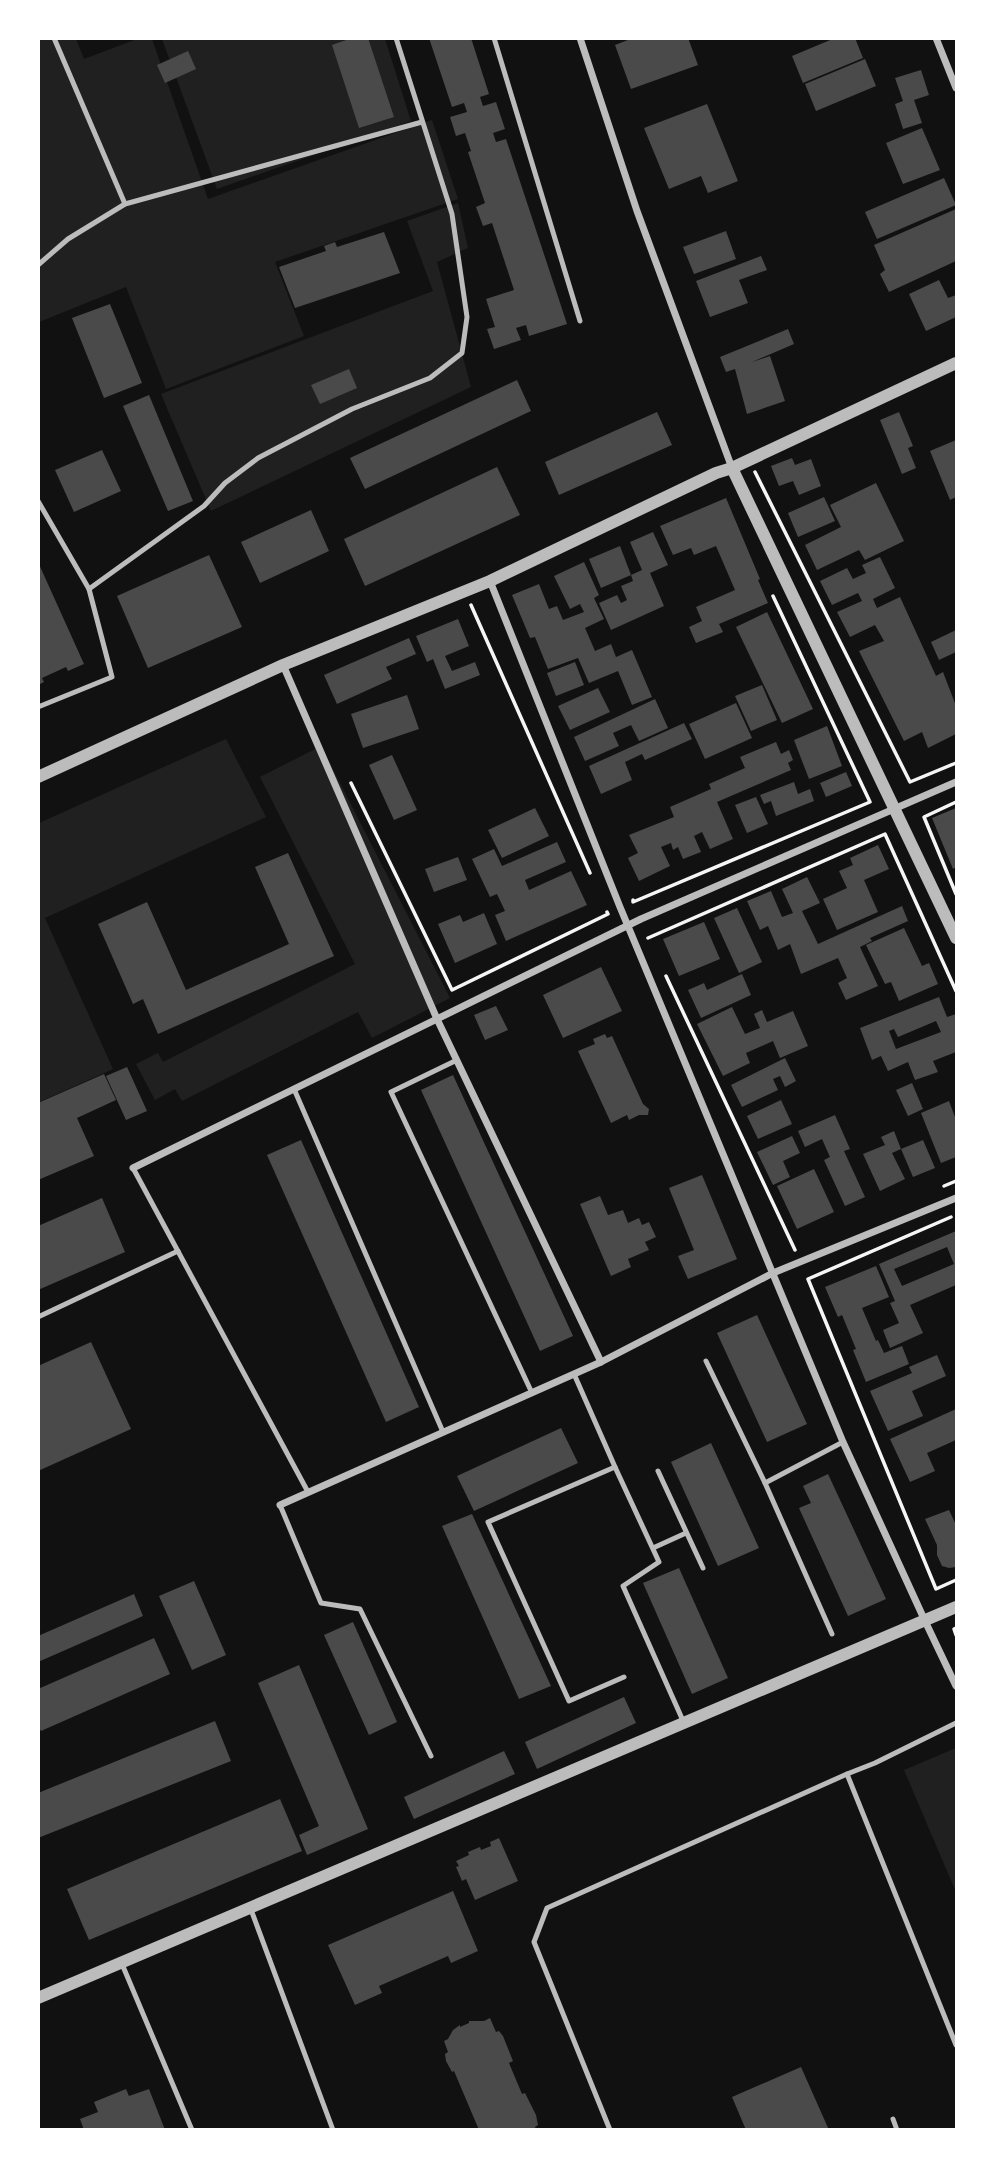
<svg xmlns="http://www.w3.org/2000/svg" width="995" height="2168" font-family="Arial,sans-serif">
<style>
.green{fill:#202020}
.building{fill:#4a4a4a;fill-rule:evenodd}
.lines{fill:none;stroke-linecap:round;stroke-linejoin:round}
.path{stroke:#f5f5f5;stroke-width:3.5}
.service{stroke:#bcbcbc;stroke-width:5}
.minor{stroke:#bcbcbc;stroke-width:7}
.tertiary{stroke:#bcbcbc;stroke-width:12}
</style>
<rect width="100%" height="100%" fill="#111"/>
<g class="green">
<polygon points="39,39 76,39 84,59 137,39 152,39 208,199 432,120 458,199 275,262 304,336 166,389 126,287 39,322"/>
<polygon points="162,39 385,39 411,121 217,189"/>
<polygon points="458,203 468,248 437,262 471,387 211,511 161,394 433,291 407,221"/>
<polygon points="226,739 266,817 45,918 113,1069 39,1102 39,823"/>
<polygon points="321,746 450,998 372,1038 358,1012 182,1101 175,1089 155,1100 136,1064 158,1053 163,1062 355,964 260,777"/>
<polygon points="956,1748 956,1892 904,1770"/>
</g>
<g class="building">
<polygon points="352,38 368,38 394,117 359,128 332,45"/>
<polygon points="429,38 471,38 489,94 480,97 483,106 496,102 505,129 493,133 496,142 506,139 567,324 529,336 526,325 516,328 521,340 494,349 487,329 495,327 486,299 514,290 492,223 483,226 476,207 485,203 468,152 471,151 465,133 456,136 450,117 467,112 464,103 452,107"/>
<polygon points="633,38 688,38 698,65 631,89 615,45"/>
<polygon points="835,38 855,38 863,58 803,83 792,56"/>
<polygon points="188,51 196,69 165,83 157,65"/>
<polygon points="865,59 876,86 816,111 805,84"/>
<polygon points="921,70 929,95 914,100 922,123 903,129 895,104 903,101 895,78"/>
<polygon points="707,104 738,181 708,193 701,176 669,189 644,128"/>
<polygon points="922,128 940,170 903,184 886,143"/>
<polygon points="944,178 956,205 877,239 865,212"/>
<polygon points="956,209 956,261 889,292 880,274 885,270 874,245"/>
<polygon points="726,231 736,259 694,274 683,247"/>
<polygon points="384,232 400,273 295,308 279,267 326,251 324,246 335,242 337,247"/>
<polygon points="761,256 767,270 739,280 748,303 710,317 696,281"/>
<polygon points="939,280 948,298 956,295 956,317 926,331 909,294"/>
<polygon points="110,304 142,383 104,398 72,318"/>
<polygon points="788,329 794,344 752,362 770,356 785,401 747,414 735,369 726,372 720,357"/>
<polygon points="349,369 357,388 320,404 311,385"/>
<polygon points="517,380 531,411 365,489 350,458"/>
<polygon points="149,395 193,501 168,511 123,406"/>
<polygon points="657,412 672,445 559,495 545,462"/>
<polygon points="899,412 913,446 908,448 916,468 902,474 880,420"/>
<polygon points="956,440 956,497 950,500 930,451"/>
<polygon points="102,450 121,491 74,512 55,470"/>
<polygon points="792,458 795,465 811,459 821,486 799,495 793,481 779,486 771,466"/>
<polygon points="497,467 520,515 365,586 344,539"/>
<polygon points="876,483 904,541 865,560 859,550 817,570 805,545 841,527 830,505"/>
<polygon points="824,497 835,521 798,537 788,513"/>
<polygon points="726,498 760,579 758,580 768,603 719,624 723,632 696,643 689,627 702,621 696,607 735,590 716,546 694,555 691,548 673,555 660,526"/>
<polygon points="311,510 329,551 260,583 241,542"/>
<polygon points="653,532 668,565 650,573 664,606 611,630 599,603 617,595 621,603 627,600 621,586 633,581 631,575 642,570 630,542"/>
<polygon points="620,546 631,575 601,588 589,559"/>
<polygon points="209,555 242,627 148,668 117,596"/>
<polygon points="880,557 895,588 873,599 877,608 900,597 936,676 943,672 956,706 956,734 928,748 922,732 904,741 859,651 884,641 875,625 850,637 837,612 862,601 858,593 832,605 820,581 847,568 853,579 866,573 862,565"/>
<polygon points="38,562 84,664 68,671 66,667 42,678 44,682 38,685"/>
<polygon points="584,562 599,595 594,598 604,619 585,628 595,651 611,644 616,657 632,650 652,697 632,705 618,671 589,683 578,658 548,669 535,637 530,638 512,595 539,584 549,609 557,606 563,620 584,612 580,604 570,609 554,576"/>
<polygon points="767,612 813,709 782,723 736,627"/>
<polygon points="458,619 469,646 445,656 452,671 475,662 480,675 445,689 433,659 427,662 416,636"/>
<polygon points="956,630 956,652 939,660 931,642"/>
<polygon points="409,638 416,654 386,667 392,679 337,704 324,675"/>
<polygon points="575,662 584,685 556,696 547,673"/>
<polygon points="762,685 777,720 751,731 735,696"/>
<polygon points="598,688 610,712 570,730 558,706"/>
<polygon points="407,695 419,729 363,748 351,714"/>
<polygon points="655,699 668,728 639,741 631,725 613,733 619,746 585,761 574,737"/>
<polygon points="736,703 752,738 705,759 689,724"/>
<polygon points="684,723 692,739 645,760 642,754 625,762 632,780 601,794 589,766"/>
<polygon points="827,726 842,766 809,779 794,740"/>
<polygon points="776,742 781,754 789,750 793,760 788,763 791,770 717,802 733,839 710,849 702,832 694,836 701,852 683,859 678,847 673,850 671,843 661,847 670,866 639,881 628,858 638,853 629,835 674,817 670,807 711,789 709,784 745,768 740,757"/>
<polygon points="392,755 417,810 394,820 369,765"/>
<polygon points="846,772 852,786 826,797 820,783"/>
<polygon points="794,782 798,794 810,789 814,801 776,816 771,801 764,804 760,795"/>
<polygon points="756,797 768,824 747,833 735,805"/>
<polygon points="535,808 549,836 502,858 488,830"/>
<polygon points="956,808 956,867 953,869 932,818"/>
<polygon points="557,842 566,862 525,880 529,890 571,871 587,905 506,941 495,915 505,911 497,894 490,897 472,859 494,849 502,866"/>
<polygon points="878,845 889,869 864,880 878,912 837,930 823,899 847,888 839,871 853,865 850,858"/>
<polygon points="288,853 334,956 158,1034 143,999 133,1004 98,924 147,902 186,990 289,944 255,867"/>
<polygon points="458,857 467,880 434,892 425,869"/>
<polygon points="807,877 820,903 802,911 818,944 902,906 908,921 870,938 872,941 860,947 878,986 846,1000 838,983 847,978 838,958 801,974 790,944 778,950 768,926 760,930 747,901 771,891 782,917 793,913 782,889"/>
<polygon points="737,908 762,962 739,973 714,918"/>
<polygon points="484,913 497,944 455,963 438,924 460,915 463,922"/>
<polygon points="704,922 720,959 679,976 663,939"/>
<polygon points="904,928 922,966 929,963 938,984 899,1001 891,982 885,984 866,945"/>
<polygon points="601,967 622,1011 563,1038 543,995"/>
<polygon points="742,974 751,995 701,1018 688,990 704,983 707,990"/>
<path d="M 939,997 L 947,1017 L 956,1014 L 956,1052 L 933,1061 L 938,1072 L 915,1080 L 908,1062 L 888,1071 L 881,1056 L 872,1060 L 860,1028 ZM 936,1021 L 941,1032 L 896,1049 L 889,1031 L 894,1029 L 898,1037 Z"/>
<polygon points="496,1006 508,1030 485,1040 474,1015"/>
<polygon points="732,1007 745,1034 760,1028 754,1014 762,1010 767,1022 793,1011 808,1046 780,1058 773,1041 746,1053 750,1063 723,1076 697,1024"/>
<polygon points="605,1034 607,1038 612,1036 643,1104 649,1109 648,1115 639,1115 629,1120 627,1115 611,1123 578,1051 595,1044 593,1039"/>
<polygon points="785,1058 796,1081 785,1087 780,1076 773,1079 778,1090 742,1107 731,1085"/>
<polygon points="127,1067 147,1111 126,1120 106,1076"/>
<polygon points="104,1074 116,1100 77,1118 94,1156 38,1180 38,1103"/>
<polygon points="453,1075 573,1336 540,1351 421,1090"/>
<polygon points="912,1083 923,1109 908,1116 896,1090"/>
<polygon points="781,1100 792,1124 758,1139 747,1116"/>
<polygon points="949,1101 956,1120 956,1157 941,1163 921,1113"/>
<polygon points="835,1115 850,1149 844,1151 865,1197 845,1206 824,1160 830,1157 822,1139 805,1147 798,1131"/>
<polygon points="894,1131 901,1149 892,1153 905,1179 880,1191 863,1154 885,1145 881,1137"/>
<polygon points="792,1136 800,1153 783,1161 790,1177 773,1185 757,1152"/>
<polygon points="301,1140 419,1407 386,1422 267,1155"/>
<polygon points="923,1140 935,1168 913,1177 901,1149"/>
<polygon points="814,1169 834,1212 797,1229 777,1186"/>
<polygon points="702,1175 737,1259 688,1279 678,1256 694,1250 669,1188"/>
<polygon points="600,1196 608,1215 623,1210 628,1223 639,1218 642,1225 649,1222 656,1237 645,1242 649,1250 628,1259 631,1267 611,1276 580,1204"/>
<polygon points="102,1198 125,1252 38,1290 38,1226"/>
<path d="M 956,1231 L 956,1285 L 910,1305 L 923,1333 L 890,1348 L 883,1330 L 899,1323 L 890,1303 L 895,1301 L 879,1264 ZM 947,1247 L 954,1264 L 902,1286 L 894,1269 Z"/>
<polygon points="876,1266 889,1297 862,1308 876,1341 878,1340 884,1353 902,1346 909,1364 866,1382 853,1350 856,1349 842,1315 838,1317 825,1287"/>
<polygon points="757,1315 807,1424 767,1442 717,1333"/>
<polygon points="91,1342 131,1429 38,1471 38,1366"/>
<polygon points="937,1355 946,1376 912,1391 923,1416 888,1431 870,1391 912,1373 909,1367"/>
<polygon points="956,1409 956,1440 927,1453 935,1471 910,1482 890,1439"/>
<polygon points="561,1428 578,1463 474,1511 457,1476"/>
<polygon points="711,1443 759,1548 718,1566 671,1462"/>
<polygon points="828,1474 886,1599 848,1616 799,1508 811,1503 803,1486"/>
<polygon points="949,1510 956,1525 956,1567 949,1568 942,1566 937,1555 937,1545 925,1519"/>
<polygon points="472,1514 551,1686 519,1699 442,1526"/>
<polygon points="679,1568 728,1678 692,1694 643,1583"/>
<polygon points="194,1581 226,1655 192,1670 159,1596"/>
<polygon points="134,1594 143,1616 38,1662 38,1636"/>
<polygon points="353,1622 397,1722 369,1735 324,1635"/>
<polygon points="154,1638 170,1674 41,1731 38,1726 38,1689"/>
<polygon points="299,1665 368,1829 307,1855 299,1835 319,1826 258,1683"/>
<polygon points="624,1697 636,1723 537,1769 525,1742"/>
<polygon points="215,1721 231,1761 38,1838 38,1793"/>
<polygon points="504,1751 515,1774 414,1819 404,1797"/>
<polygon points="280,1799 302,1851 89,1940 67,1889"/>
<polygon points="499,1838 518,1881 475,1900 466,1879 462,1881 456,1867 459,1866 456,1861 469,1855 468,1852 480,1847 481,1850 491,1846 490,1842"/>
<polygon points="453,1891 478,1951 451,1963 448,1956 379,1986 382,1993 355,2005 328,1945"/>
<polygon points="490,2018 496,2032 499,2031 503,2036 513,2061 509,2063 522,2094 525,2093 536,2115 538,2125 535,2127 536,2130 479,2130 454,2071 452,2072 446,2061 445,2054 448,2052 444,2041 448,2039 453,2030 460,2025 460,2027 469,2023 469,2021 484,2021"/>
<polygon points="801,2067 829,2130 746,2130 732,2097"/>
<polygon points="126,2089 129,2096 149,2089 165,2130 84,2130 80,2119 98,2112 94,2102"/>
</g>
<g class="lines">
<g class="path">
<polyline points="755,472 910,782 956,763"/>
<polyline points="471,605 590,873"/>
<polyline points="351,783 452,990 608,914 607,912"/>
<polyline points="956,802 924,817 956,894"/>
<polyline points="633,900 633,902 870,802 773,596"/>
<polyline points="648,938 885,834 956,991"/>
<polyline points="666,976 795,1250"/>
<polyline points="944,1186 956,1181"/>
<polyline points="951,1217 808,1279 936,1589 956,1580"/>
<polyline points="956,1628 954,1629 956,1635"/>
</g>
<g class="service">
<polyline points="54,38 125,204"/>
<polyline points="494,38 580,321"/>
<polyline points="38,265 68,239 125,204 422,122"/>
<polyline points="38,501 89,589 112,677 38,707"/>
<polyline points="89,589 204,506 225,483 258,458 352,409 430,378 462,353 467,317 452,214 396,38"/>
<polyline points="457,1060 391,1092 532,1393"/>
<polyline points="294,1089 443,1432"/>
<polyline points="133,1168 308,1492"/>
<polyline points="38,1317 178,1251"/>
<polyline points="706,1361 765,1483"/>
<polyline points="574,1374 615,1467 488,1522 569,1701 624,1677"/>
<polyline points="615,1467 659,1562 623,1586 684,1723"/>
<polyline points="658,1471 703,1568"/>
<polyline points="280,1505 321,1603 360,1609 431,1756"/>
<polyline points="653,1548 686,1533"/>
<polyline points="832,1634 765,1483 843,1442"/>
<polyline points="847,1774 956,2045"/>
<polyline points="250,1907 333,2130"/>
<polyline points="122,1964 192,2130"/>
<polyline points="893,2119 897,2130"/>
<polyline points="610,2130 534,1942 547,1908 847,1774 875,1763 956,1723"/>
</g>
<g class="minor">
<polyline points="580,38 637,211 732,468"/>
<polyline points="936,38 956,88"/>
<polyline points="490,581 620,907 843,1442 925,1621 956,1686"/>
<polyline points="283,665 437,1019 601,1362"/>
<polyline points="133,1168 641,919 956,782"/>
<polyline points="280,1505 601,1362 773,1273 956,1198"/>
</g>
<g class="tertiary">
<polyline points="732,468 956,938"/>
<polyline points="38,777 283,665 490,581 716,473 732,468 956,363"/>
<polyline points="38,1998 956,1607"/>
</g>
</g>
<rect width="995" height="2168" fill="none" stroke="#ffffff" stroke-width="80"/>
</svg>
